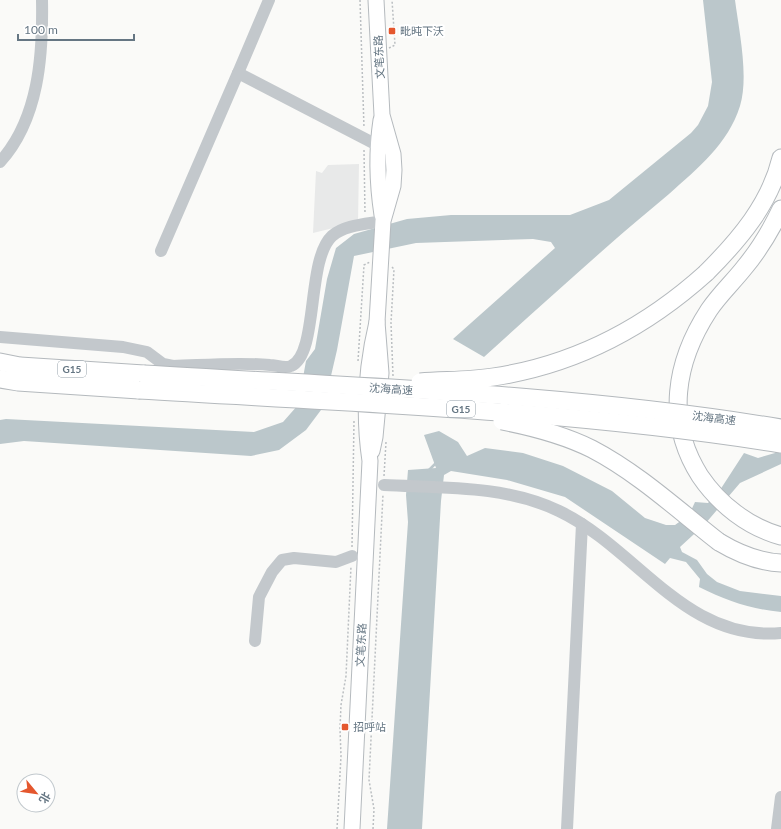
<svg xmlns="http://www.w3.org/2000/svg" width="781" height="829" font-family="Lato,'Noto Sans SC',sans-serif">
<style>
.built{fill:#e8e9e9}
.water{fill:#bbc7cb}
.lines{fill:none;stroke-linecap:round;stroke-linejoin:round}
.stream{stroke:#bbc7cb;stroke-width:2.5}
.major-casing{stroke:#b5babe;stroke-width:17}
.highway-casing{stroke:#b4b9bd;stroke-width:19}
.path{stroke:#bbbfc2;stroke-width:1.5;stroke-dasharray:2 2;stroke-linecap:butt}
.minor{stroke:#c3c8cc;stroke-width:12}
.major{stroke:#fff;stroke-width:15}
.highway{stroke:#fff;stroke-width:17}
.highway-bridge-casing{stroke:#b4b9bd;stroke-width:19;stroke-linecap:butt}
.highway-bridge{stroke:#fff;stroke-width:17}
.poi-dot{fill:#e4572e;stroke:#fff;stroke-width:1.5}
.labels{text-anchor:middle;stroke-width:4;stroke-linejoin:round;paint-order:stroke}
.shield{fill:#fff;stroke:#939fa8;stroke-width:1}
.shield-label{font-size:10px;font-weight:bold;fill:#657683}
.poi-label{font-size:11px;fill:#657683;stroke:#fff;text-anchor:start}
.street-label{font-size:11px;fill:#657683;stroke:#fff}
</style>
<rect width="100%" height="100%" fill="#fafaf8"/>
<polygon class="built" points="359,164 358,222 313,233 316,171 322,173 328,165"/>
<g class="water">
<path d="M 703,0 L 735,0 C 739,31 749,76 740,106 C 728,144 698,168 669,194 C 649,211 628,228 609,245 C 567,282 526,319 484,357 L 453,339 L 555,248 L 551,242 L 533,239 L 416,243 L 354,256 L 337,350 L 324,406 L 306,430 L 279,450 L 251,456 L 24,441 L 0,444 L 0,420 L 6,419 L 254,432 L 283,422 L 298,405 L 306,361 L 315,349 L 327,279 L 336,248 L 354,234 L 407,219 L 451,215 L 570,215 L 609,200 L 691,133 L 698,125 L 708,106 L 712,82 Z"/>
<path d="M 439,431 L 458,442 L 467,456 L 485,448 L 523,453 L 563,466 L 612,491 L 645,518 L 666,525 L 675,525 L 689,515 L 695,502 L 708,503 L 720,490 L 744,453 L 758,458 L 775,453 L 781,442 L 781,464 L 740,483 L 705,524 L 680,547 L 682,552 L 697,560 L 707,574 L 717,582 L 740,591 L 781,596 L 781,612 C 750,609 727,601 699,587 L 700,579 L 686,562 L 670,558 L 665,564 L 565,497 L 507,480 L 451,471 L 444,475 L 441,501 L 422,829 L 387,829 L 408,522 L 406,495 L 408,470 L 436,468 L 424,435 Z"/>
</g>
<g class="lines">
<polyline class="stream" points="428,471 436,463"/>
<defs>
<g id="major">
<path d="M 381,120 C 376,153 377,182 382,215"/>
<polyline points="372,451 375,437 381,373 377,322 383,221 393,186 394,170 393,154 382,115 376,0"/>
<path d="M 352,829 L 370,461 C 363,414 366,368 377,322"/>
</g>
<g id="highway">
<path d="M 781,209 C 771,230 759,250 744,268 C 733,282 719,295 709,310 C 675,362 665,421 700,476 C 719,504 748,527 781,536"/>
<path d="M 706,273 C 739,240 770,204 781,158"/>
<polyline points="0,362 20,366 144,374"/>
<polyline points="0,379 18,382 139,390"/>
<path d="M 719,542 C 739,554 758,562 781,563"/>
</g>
</defs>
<use href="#major" class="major-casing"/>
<use href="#highway" class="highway-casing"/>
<g class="path">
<polyline points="360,0 364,128"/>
<polyline points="389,48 395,45 392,0"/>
<polyline points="364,150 365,214"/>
<polyline points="392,267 394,269 391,323 393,376"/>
<polyline points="358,361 364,265 370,262"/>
<polyline points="384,476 386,442"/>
<polyline points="352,547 354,420"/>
<polyline points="337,829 341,756 340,729 341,705 346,676 351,566"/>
<polyline points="373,829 374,809 369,780 383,494"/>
</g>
<g class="minor">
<polyline points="238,73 269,0"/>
<path d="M 0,162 C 39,119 43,55 42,0"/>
<polyline points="161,251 238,73 377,145"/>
<path d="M 0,337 L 123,347 L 147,352 L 163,364 L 173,366 C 205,365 238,362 270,365 C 276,365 285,369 291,366 C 319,354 306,260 332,236 C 344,225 367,224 383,221"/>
<path d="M 384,485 C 442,488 505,485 559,511 C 637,548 685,642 781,633"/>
<polyline points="255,641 259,597 272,572 282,560 294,558 336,562 352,556"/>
<polyline points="567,829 582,524"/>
<polyline points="777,829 781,797"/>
</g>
<use href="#major" class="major"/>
<use href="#highway" class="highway"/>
<defs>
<g id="highway-bridge">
<path d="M 144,374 C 356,387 570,393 781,428"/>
<path d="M 420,382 C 444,380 469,381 493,377 C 574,365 646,327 706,273"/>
<path d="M 139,390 C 354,403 569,410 781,444"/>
<path d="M 502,421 C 533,427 564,435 592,449 C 638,473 678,510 719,542"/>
</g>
</defs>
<use href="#highway-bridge" class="highway-bridge-casing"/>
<use href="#highway-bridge" class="highway-bridge"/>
</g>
<g class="poi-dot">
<rect x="388" y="27" width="8" height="8" rx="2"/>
<rect x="341" y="723" width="8" height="8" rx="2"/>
</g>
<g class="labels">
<g class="shield">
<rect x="58" y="361" width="28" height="16" rx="3"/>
<rect x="447" y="401" width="28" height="16" rx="3"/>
</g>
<g class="shield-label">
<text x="72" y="373">G15</text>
<text x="461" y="413">G15</text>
</g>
<g class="poi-label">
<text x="400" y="35">毗旽下沃</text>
<text x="353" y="731">招呼站</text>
</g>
<g class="street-label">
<text transform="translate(379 57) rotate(-93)" y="4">文笔东路</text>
<text transform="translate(391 389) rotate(4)" y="4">沈海高速</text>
<text transform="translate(714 418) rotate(7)" y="4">沈海高速</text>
<text transform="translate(361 645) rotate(-87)" y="4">文笔东路</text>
</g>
</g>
<g transform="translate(36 793) rotate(119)"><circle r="19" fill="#ffffff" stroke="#c1c8cd"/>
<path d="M0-3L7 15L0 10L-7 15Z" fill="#e4572e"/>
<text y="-6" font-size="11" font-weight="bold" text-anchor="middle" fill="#657683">北</text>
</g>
<path d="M18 34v6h116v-6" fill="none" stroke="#657683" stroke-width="2"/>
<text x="24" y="34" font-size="12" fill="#657683" stroke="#ffffff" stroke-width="3" paint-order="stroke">100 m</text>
</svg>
